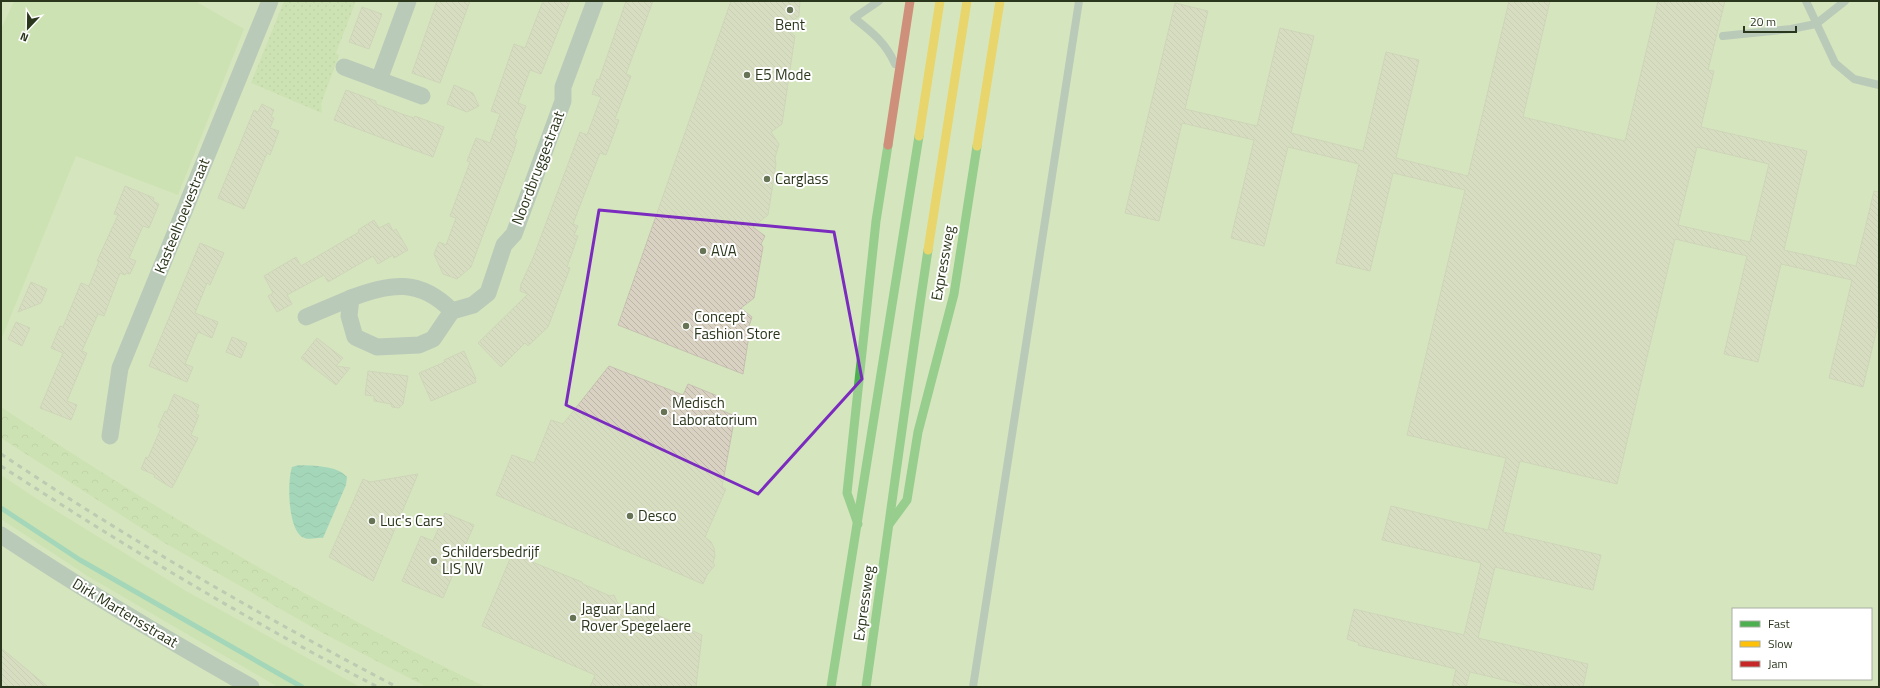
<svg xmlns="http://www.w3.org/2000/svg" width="1880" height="688" font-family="'Titillium Web',sans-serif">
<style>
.grass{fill:#c3dda3}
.forest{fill:url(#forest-crowns)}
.park{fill:url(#park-dots)}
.water{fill:url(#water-waves)}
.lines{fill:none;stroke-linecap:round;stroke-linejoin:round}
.stream{stroke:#68c5b3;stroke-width:5}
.building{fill:url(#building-back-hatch);stroke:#c7c0b1;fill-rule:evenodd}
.lane{stroke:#9aa9af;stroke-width:8}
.street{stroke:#9aa9af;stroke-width:17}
.fast{stroke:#4caf50;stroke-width:9}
.slow{stroke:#ffc107;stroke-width:9}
.jam{stroke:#c62828;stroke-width:9}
.rail{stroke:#9daaa0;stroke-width:3;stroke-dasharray:5 5;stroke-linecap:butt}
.marked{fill:none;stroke:#7b2cbf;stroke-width:3;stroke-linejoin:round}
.poi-dot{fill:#667455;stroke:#fff;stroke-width:1.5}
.labels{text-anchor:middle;stroke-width:4;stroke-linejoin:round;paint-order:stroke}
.poi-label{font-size:15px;fill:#2b371c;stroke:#fff;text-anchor:start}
.street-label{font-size:15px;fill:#2b371c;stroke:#fff}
</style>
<defs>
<pattern id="forest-crowns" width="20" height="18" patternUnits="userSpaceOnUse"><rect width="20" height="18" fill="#c3dda3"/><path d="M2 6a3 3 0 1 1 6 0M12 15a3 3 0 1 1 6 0" fill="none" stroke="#a8be8c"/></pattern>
<pattern id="park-dots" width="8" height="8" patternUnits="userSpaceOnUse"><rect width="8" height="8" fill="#c3dda3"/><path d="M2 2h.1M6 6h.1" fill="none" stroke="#a8be8c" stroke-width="1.8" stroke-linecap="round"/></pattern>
<pattern id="water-waves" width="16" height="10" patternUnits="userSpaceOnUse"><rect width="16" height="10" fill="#68c5b3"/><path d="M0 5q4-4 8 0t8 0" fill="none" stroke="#56a191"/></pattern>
<pattern id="building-back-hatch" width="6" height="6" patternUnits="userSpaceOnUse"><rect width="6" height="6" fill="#d9d2c3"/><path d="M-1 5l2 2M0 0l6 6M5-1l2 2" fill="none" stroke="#bab5a7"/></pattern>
</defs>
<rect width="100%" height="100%" fill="#d5e6bf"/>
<g class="grass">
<polygon points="14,1 195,1 244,29 178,195 76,156 1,340 1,29"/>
<polygon points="1,475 37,499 186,591 360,687 278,687 89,577 1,519"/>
</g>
<path class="forest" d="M 1,407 C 157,510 317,607 486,687 L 426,687 L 417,682 L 319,631 L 163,542 L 1,438 Z"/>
<polygon class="park" points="284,1 356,1 336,53 339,55 321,104 322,113 251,83"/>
<path class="water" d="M 299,465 C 313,466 337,465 347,477 L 346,485 L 323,538 C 316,537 310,541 302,537 C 288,528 287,482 292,467 Z"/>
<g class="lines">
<polyline class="stream" points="1,508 80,560 302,687"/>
</g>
<g class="building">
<polygon points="437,1 470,1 440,83 412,73"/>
<polygon points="543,1 570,1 541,74 530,70 518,103 526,106 514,138 517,140 514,151 471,267 457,279 443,274 434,254 439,242 446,245 456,218 450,216 470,162 467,161 476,138 490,143 500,114 491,111 514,44 525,48"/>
<polygon points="626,1 653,1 626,74 631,76 615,119 619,120 606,155 600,153 573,224 578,226 574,235 578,236 567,267 570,268 548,327 528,346 525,343 501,367 478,343 528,294 520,291 521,284 533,258 580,132 587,135 601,97 592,94 597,79 599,80"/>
<polygon points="731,1 800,1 799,16 784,27 795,36 782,124 771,132 779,144 775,158 776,164 768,215 753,227 765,236 761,244 763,247 754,298 741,308 752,317 749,326 750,329 743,374 618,325"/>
<path d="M 1509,1 L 1550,1 L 1523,117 L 1625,141 L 1658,1 L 1725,1 L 1708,70 L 1714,71 L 1701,127 L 1807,151 L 1784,250 L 1856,266 L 1874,191 L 1879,192 L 1879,320 L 1863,387 L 1829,378 L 1852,280 L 1781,264 L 1758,362 L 1724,354 L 1747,256 L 1675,239 L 1617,484 L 1520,461 L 1503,532 L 1601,555 L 1593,590 L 1495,567 L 1478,638 L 1588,664 L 1583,687 L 1534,687 L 1470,672 L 1466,687 L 1452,687 L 1456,669 L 1358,645 L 1359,643 L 1347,639 L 1354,609 L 1464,635 L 1481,563 L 1382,540 L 1391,506 L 1488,530 L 1506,458 L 1407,435 L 1465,190 L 1393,173 L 1370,271 L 1336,263 L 1359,164 L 1288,147 L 1264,246 L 1247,242 L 1231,238 L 1254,140 L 1182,123 L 1159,221 L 1125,213 L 1175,3 L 1208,11 L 1185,109 L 1257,126 L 1280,28 L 1314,36 L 1291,133 L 1363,151 L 1386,52 L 1419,60 L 1396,158 L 1468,176 ZM 1697,147 L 1769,164 L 1750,242 L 1678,225 Z"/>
<polygon points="362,7 382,14 369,49 349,42"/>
<polygon points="454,85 473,93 479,106 467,112 447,104"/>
<polygon points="346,90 376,101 376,104 402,114 414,118 415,116 444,127 433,157 334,120"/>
<polygon points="262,104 274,110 271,117 274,118 270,128 279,131 270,155 267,153 244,209 218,198 254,110 258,112"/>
<polygon points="125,186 154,198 153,201 159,204 149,228 143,226 129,258 136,261 130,274 126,273 125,275 120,273 104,316 98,314 82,351 87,353 67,401 77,405 71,420 40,408 63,353 51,348 60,326 63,327 81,283 89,286 99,261 97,261 118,215 114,214"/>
<polygon points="374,220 379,228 389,223 393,231 396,229 408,250 394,258 393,255 378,264 373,256 328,282 324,275 287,295 292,304 277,312 268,296 273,293 264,276 296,257 301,266 359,232 358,230"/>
<polygon points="200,243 224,253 210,285 207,283 195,313 218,322 212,338 198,332 185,364 193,367 187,382 149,366"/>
<polygon points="31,282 47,289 41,303 18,312"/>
<polygon points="16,322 30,328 22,346 8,339"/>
<polygon points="232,337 247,343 241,358 226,352"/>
<polygon points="317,338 343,358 336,366 350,368 336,385 301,358"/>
<polygon points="464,351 476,379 475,380 476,382 431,401 419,373 445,362 444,360"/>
<polygon points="609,366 683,395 688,384 720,397 716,408 735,416 722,487 726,489 705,537 711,542 714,548 715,556 713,563 715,565 707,575 703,584 496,495 512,455 534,463 551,420 563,424"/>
<polygon points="368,371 408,376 403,404 399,408 392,407 391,404 374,401 374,396 365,395"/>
<polygon points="174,394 199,405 196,414 199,415 191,435 198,438 172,488 154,477 155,475 141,469 146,457 148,458 161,428 158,427 165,411 167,412"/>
<polygon points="418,474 373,581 329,557 363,479 370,482"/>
<polygon points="445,513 474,525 443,598 402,581 421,536 433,541"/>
<polygon points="512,554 582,582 583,584 610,596 614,595 619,606 628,602 702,635 696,687 590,687 595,675 482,626"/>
<polygon points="1,648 12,657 48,687 1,687"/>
</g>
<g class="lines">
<g class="lane">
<path d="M 879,1 L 854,18 C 872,32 886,43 895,64"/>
<polyline points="1806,1 1835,63 1854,79 1879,85"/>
<polyline points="1723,36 1791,29 1816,24 1845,1"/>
<polyline points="973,687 1079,1"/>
</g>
<g class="street">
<polyline points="344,67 422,96"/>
<polyline points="379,80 408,1"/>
<path d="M 452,311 C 420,278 390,283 351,298 L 349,316 L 355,337 L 377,347 L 419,345 L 433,339 L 452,311 L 473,305 L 488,293 L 504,245 L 514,234 L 563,101 L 563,87 L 595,1"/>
<polyline points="306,317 351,298"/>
<polyline points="110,436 120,368 270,1"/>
<path d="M 1,535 C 82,589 166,639 251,687"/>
</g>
<g class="fast">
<polyline points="890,523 907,500 918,432 954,294 977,146"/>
<polyline points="858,524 847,493 876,221 888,145"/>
<polyline points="831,687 919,136"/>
<path d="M 866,687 C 887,541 906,395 928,250"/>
</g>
<g class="slow">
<polyline points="919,136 940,1"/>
<polyline points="977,146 1000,1"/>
<polyline points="928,250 967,1"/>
</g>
<polyline class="jam" points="888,145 910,1"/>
<g class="rail">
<path d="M 1,454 C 128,539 261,616 397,687"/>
<path d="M 1,466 C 123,545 248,621 378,687"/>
</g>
</g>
<path d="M0 0H1880V688H0ZM 599,210 L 834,232 L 862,379 L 758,494 L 566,405 Z" fill="#d5e6bf" fill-opacity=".55" fill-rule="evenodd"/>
<path class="marked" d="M 599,210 L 834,232 L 862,379 L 758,494 L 566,405 Z"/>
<g class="poi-dot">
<circle cx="790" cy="10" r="4"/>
<circle cx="747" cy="75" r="4"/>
<circle cx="767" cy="179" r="4"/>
<circle cx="703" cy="251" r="4"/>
<circle cx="686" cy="326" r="4"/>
<circle cx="664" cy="412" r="4"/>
<circle cx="630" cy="516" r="4"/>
<circle cx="372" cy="521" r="4"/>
<circle cx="434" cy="561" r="4"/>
<circle cx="573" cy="618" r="4"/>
</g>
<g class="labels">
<g class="poi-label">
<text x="790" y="30" text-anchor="middle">Bent</text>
<text x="755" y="80">E5 Mode</text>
<text x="775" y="184">Carglass</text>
<text x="711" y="256">AVA</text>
<text x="694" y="322">Concept<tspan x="694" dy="17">Fashion Store</tspan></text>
<text x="672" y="408">Medisch<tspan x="672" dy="17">Laboratorium</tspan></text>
<text x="638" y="521">Desco</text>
<text x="380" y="526">Luc's Cars</text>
<text x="442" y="557">Schildersbedrijf<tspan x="442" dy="17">LIS NV</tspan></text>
<text x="581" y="614">Jaguar Land<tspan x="581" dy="17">Rover Spegelaere</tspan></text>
</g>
<g class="street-label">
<text transform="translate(538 168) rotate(-69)" y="5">Noordbruggestraat</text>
<text transform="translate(182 216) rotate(-68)" y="5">Kasteelhoevestraat</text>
<text transform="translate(943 263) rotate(-80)" y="5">Expressweg</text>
<text transform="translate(864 603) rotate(-82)" y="5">Expressweg</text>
<text transform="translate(125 613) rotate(31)" y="5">Dirk Martensstraat</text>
</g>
</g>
<rect width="1880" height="688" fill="none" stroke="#2b371c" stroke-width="4"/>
<rect x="1732" y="608" width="140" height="72" fill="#ffffff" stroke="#aaafa4"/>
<rect x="1740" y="621" width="20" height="6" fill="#4caf50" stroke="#aaafa4"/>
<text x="1768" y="628" font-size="12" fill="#2b371c">Fast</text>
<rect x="1740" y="641" width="20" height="6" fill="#ffc107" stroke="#aaafa4"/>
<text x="1768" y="648" font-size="12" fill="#2b371c">Slow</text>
<rect x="1740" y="661" width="20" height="6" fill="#c62828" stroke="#aaafa4"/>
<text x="1768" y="668" font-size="12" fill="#2b371c">Jam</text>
<g transform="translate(28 28) rotate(202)" stroke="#ffffff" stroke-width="3" paint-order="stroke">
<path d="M0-3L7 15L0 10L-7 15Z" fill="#2b371c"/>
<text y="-6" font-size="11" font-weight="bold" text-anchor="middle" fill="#2b371c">N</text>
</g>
<path d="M1744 26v6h52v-6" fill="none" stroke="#2b371c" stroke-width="2"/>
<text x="1750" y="26" font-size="12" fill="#2b371c" stroke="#ffffff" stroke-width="3" paint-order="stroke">20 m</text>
</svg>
